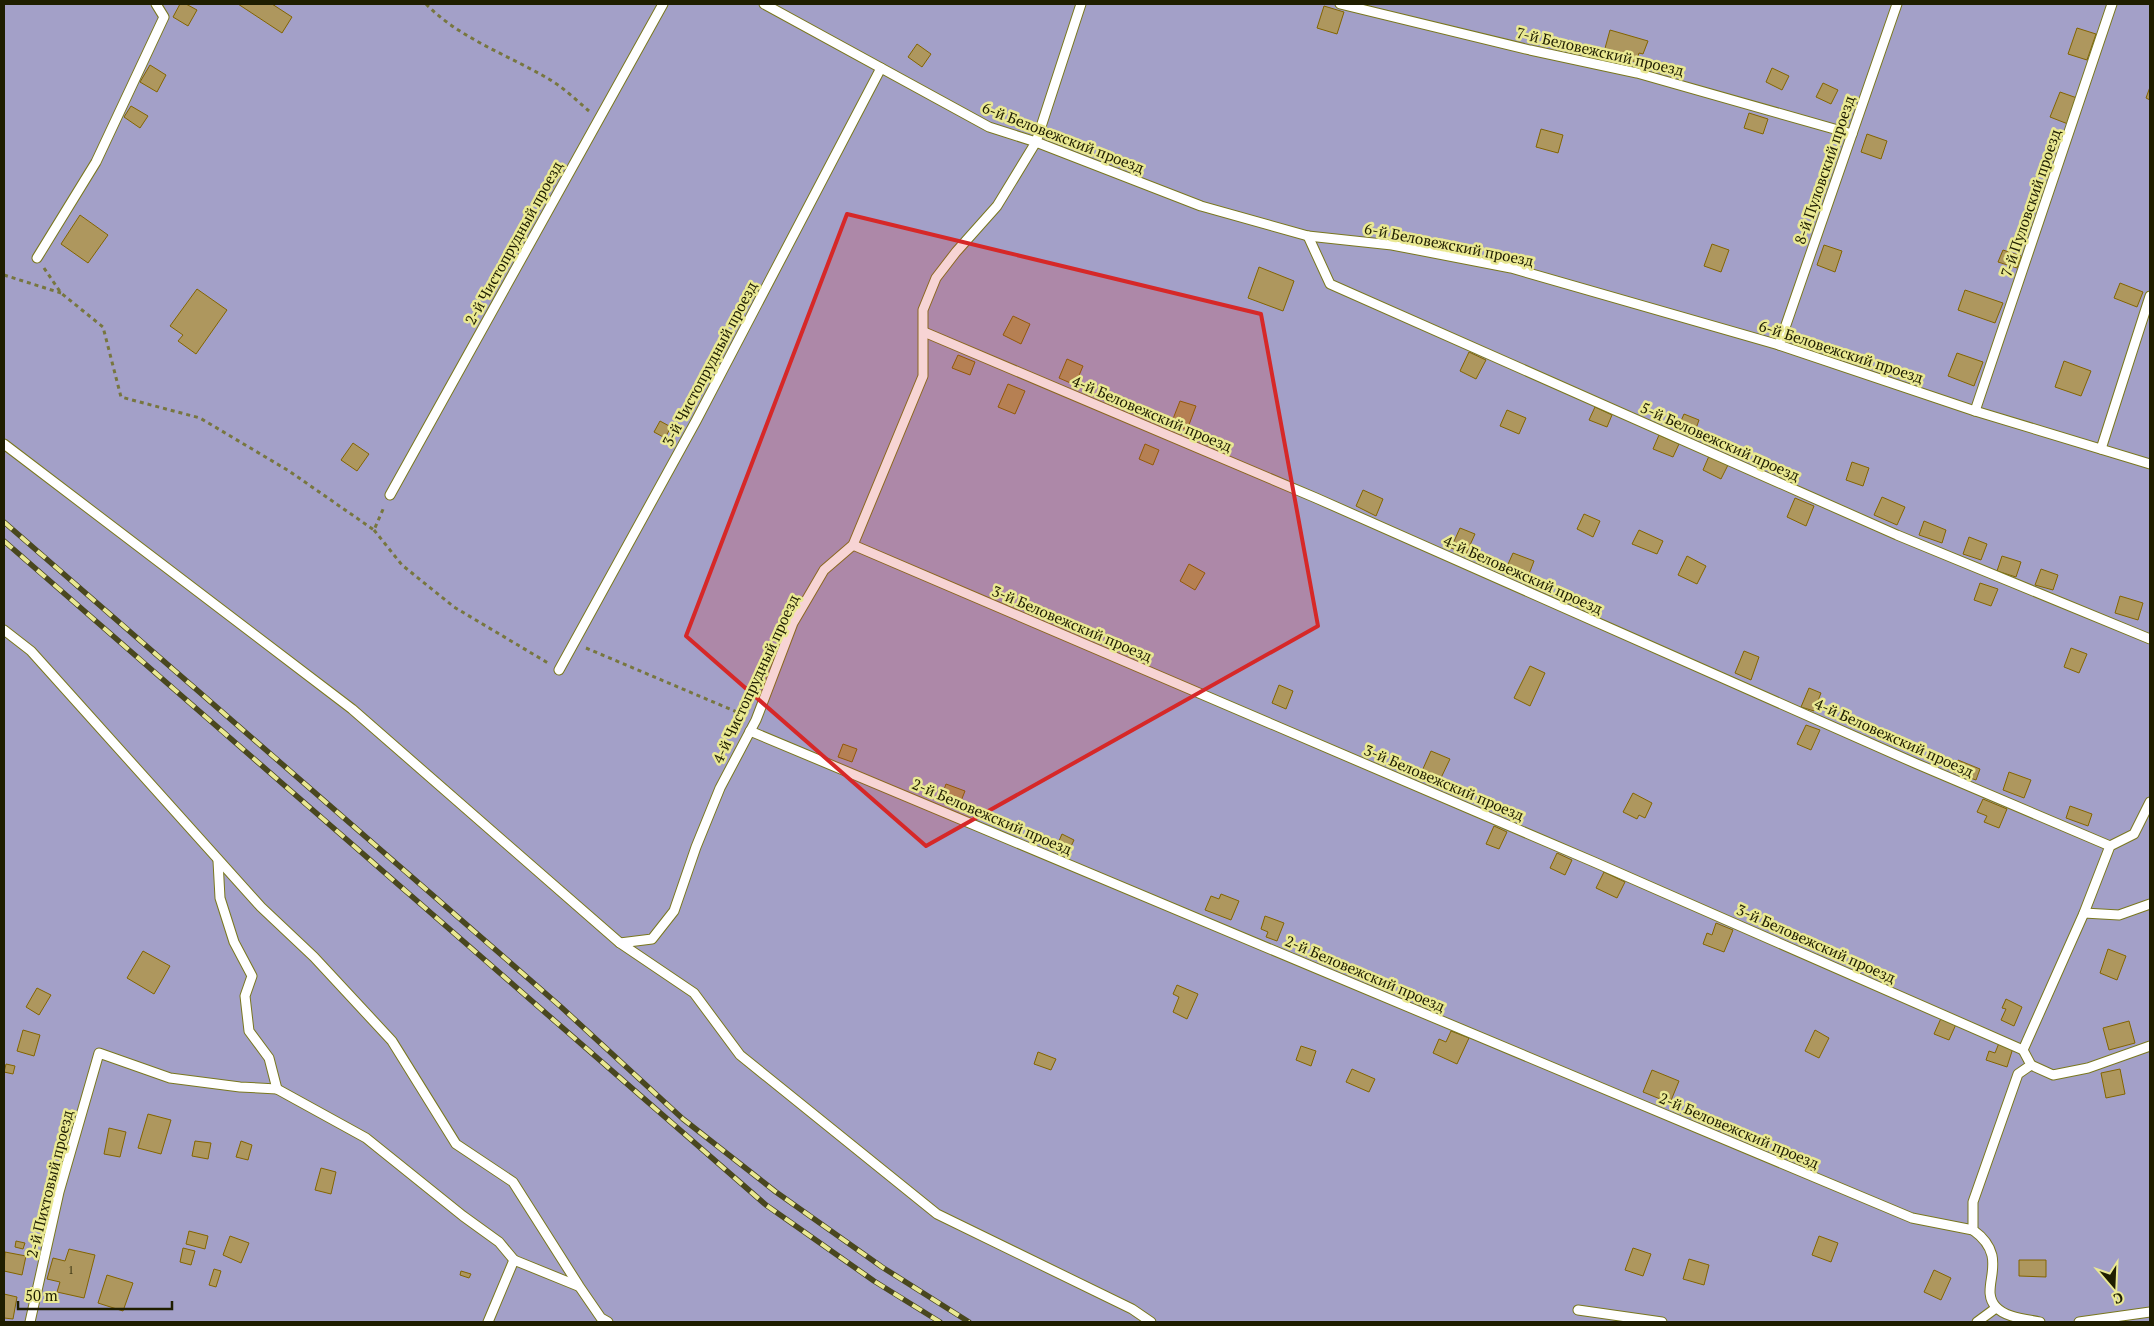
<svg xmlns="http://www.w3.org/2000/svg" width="2154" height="1326" font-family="'PT Serif',serif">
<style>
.green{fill:#a3a0c8}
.building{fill:#ae975e;stroke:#836400}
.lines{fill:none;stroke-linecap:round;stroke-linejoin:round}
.lane-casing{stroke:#79771e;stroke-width:11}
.path{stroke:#77763f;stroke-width:3;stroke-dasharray:4 4;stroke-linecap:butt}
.lane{stroke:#fff;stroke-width:9}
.rail-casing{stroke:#49471e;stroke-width:5.5}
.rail{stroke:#eae993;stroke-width:4;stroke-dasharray:11;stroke-linecap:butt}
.marked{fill:#d62828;fill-opacity:0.2;stroke:#d62828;stroke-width:4;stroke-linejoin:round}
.labels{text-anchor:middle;stroke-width:5;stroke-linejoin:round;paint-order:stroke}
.number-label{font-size:12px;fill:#433c18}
.street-label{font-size:15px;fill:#1f1e00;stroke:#eae993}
</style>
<rect width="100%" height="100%" fill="#dddb87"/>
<rect class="green" x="4" y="4" width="2146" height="1318"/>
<g class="building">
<polygon points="180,4 186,4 197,10 188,26 173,17"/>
<polygon points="238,4 272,4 292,17 282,33"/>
<polygon points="1324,6 1344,12 1337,34 1317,28"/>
<polygon points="2077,28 2096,34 2087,60 2068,54"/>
<polygon points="1610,30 1648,41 1643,54 1639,53 1636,62 1604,52"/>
<polygon points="917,44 931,54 922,67 908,57"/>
<polygon points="150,65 166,75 157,92 140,82"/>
<polygon points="1772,68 1789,76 1782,90 1766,82"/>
<polygon points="1823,83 1838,90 1831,104 1816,97"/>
<polygon points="2150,87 2150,100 2146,98"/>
<polygon points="2060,92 2077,98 2068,124 2050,117"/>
<polygon points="131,106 148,116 140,128 124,117"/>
<polygon points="1749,113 1768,119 1763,134 1744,128"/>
<polygon points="1541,129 1563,135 1558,153 1536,147"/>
<polygon points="1867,134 1887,141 1881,159 1861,152"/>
<polygon points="80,215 108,235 88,263 61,244"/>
<polygon points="1712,244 1729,250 1721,272 1704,266"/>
<polygon points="1824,245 1842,251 1835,272 1817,265"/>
<polygon points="2003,250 2021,256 2017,268 1998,262"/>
<polygon points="1259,267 1294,281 1283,311 1248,298"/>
<polygon points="2120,283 2143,292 2137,307 2114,298"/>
<polygon points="197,289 227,310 196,354 178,341 183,335 170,326"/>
<polygon points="1965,290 2003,303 1995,323 1958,310"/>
<polygon points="1013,316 1030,324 1021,344 1003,335"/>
<polygon points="1469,352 1486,360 1476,379 1460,371"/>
<polygon points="1957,353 1983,362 1974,386 1948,376"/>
<polygon points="958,355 975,362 970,375 952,368"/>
<polygon points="1067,359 1083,366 1075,385 1059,378"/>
<polygon points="2064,361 2091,371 2081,396 2055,387"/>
<polygon points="1008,384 1025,391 1015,414 998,407"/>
<polygon points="1180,401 1196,406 1187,430 1171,424"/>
<polygon points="1595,407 1612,415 1607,427 1589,420"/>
<polygon points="1507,410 1526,418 1519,434 1500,426"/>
<polygon points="1684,414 1699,420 1693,437 1677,430"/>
<polygon points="660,421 671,427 665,438 654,432"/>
<polygon points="1659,435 1679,444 1673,457 1653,449"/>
<polygon points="353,443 369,454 357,471 341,460"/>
<polygon points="1145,444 1159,450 1153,465 1139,459"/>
<polygon points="1709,456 1728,465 1721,479 1703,470"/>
<polygon points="1852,462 1869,468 1863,486 1846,480"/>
<polygon points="1363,490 1383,499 1376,516 1356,506"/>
<polygon points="1882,497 1905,507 1897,525 1874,515"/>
<polygon points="1795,498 1814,506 1806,526 1787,517"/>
<polygon points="1584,514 1600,521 1593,537 1577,529"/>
<polygon points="1924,521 1946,530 1942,543 1919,535"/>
<polygon points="1460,528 1475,534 1466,554 1451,548"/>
<polygon points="1639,530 1663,541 1657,554 1632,544"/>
<polygon points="1969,537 1987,544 1981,560 1963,554"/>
<polygon points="1513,553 1534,561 1527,579 1505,571"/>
<polygon points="1687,556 1706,566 1697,584 1678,575"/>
<polygon points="2002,556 2021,562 2016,577 1997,571"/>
<polygon points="1189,564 1205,573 1195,590 1180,581"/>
<polygon points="2041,569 2058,575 2053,590 2035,585"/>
<polygon points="1980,583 1998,589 1991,606 1974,600"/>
<polygon points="2120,596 2143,603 2138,620 2115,613"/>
<polygon points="2071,648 2087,654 2079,673 2064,667"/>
<polygon points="1744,651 1759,657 1751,680 1735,673"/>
<polygon points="1530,666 1545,673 1530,706 1514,698"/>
<polygon points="1279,685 1293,691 1286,709 1272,703"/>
<polygon points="1809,688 1821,693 1814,711 1801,707"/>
<polygon points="1806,725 1820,730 1811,750 1797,744"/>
<polygon points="843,744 857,749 852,762 838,757"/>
<polygon points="1431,751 1450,759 1440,780 1422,771"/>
<polygon points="1958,760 1980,769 1976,780 1953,772"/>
<polygon points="2009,772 2031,780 2024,798 2003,790"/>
<polygon points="946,784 965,791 959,806 940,800"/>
<polygon points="1633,793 1652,803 1645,818 1639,815 1637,819 1623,812"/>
<polygon points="1983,799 2007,809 1999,828 1984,822 1987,816 1977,812"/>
<polygon points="2070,806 2092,814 2088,826 2066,818"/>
<polygon points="1494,826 1507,832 1499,849 1486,844"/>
<polygon points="1062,834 1074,840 1067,855 1055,850"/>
<polygon points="1557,853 1572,860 1565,875 1550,868"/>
<polygon points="1604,872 1625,882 1617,898 1596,888"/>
<polygon points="1221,894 1239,901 1231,920 1205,910 1211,896 1219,899"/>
<polygon points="1265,916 1284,923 1277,941 1266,937 1268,932 1261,929"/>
<polygon points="1716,923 1733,930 1724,952 1703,944 1707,933 1712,935"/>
<polygon points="2108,949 2126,956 2117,980 2100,973"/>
<polygon points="143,951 170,966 154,994 127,978"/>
<polygon points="1177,985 1198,994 1187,1019 1173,1012 1179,997 1173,994"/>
<polygon points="37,988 51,995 39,1015 26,1007"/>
<polygon points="2006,999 2022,1007 2014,1026 2001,1020 2006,1009 2002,1008"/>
<polygon points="1942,1016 1957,1022 1949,1040 1934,1034"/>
<polygon points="2129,1021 2135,1043 2109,1050 2103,1028"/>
<polygon points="23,1030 40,1035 34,1056 17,1051"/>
<polygon points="1815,1030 1829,1038 1819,1058 1805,1051"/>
<polygon points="1451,1031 1469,1038 1457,1064 1433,1053 1439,1039 1446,1042"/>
<polygon points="1999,1043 2013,1048 2007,1067 1986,1060 1989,1051 1995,1053"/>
<polygon points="1301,1046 1316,1051 1311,1066 1296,1060"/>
<polygon points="1038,1052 1056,1059 1051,1070 1034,1064"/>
<polygon points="6,1064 15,1066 13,1074 4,1072"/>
<polygon points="1352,1069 1375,1079 1369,1092 1346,1082"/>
<polygon points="2120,1069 2125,1094 2106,1098 2101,1073"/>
<polygon points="1652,1070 1679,1081 1670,1103 1643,1092"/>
<polygon points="148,1114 171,1120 161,1154 138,1148"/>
<polygon points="109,1128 126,1132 120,1157 104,1154"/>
<polygon points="195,1141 211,1143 208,1159 192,1156"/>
<polygon points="241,1141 252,1145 248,1160 236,1157"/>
<polygon points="321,1168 336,1172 331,1194 315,1190"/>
<polygon points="189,1231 208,1236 205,1249 186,1244"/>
<polygon points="230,1236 249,1243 241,1263 223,1255"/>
<polygon points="1819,1236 1838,1243 1831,1262 1812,1255"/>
<polygon points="16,1241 25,1243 23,1249 15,1247"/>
<polygon points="183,1248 195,1251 191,1265 180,1262"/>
<polygon points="1633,1248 1651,1254 1643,1276 1625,1270"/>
<polygon points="69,1249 95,1255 84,1298 57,1292 60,1282 47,1279 53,1258 65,1261"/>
<polygon points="5,1252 26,1256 22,1275 4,1271"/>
<polygon points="1689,1259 1709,1265 1704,1285 1683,1279"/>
<polygon points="2019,1260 2046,1260 2046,1277 2019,1276"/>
<polygon points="214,1269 221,1271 216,1287 209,1285"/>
<polygon points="1934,1270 1951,1278 1941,1300 1924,1292"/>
<polygon points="461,1271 471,1274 469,1278 460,1275"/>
<polygon points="107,1275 133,1283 123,1311 98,1303"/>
<polygon points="4,1294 17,1297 13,1319 4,1318"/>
</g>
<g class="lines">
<defs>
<g id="lane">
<polyline points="764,4 989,127 1036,142 1201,206 1308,236 1392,245 1511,268 1779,345 1975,411 2150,464"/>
<polyline points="1340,4 1530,50 1637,73 1852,134"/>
<polyline points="1308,236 1330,284 1897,535 2150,639"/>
<polyline points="37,258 96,162 164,17 156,4"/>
<polyline points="924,332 1316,498 1917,764 2110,846"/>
<polyline points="1779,345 1897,4"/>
<polyline points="1975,411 2112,4"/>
<polyline points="4,444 352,709 620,943 694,993 740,1055 937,1214 1132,1309 1151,1322"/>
<polyline points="2101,449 2150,296"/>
<polyline points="390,495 663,4"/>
<polyline points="853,545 1594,862 2023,1050"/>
<polyline points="4,630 31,651 261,907 314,957 392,1041 456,1144 513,1182 579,1286 601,1318 608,1322"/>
<polyline points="559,670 696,421 881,68"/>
<polyline points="750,731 1912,1218 1973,1230"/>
<polyline points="218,861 220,898 234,942 252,976 245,996 249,1031 269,1058 277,1089"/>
<polyline points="2084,913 2119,915 2150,904"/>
<polyline points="620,943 652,939 674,911 696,847 720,788 756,720 793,623 824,570 853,545 923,376 923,310 936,278 956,252 997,206 1036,142 1081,4"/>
<polyline points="2031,1065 2053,1075 2088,1068 2150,1046"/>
<polyline points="1578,1310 1662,1322"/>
<polyline points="30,1322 59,1192 99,1053 170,1078 240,1087 277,1089 366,1138 463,1216 499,1242 514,1260"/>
<polyline points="488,1322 514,1260 578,1286"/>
<polyline points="1977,1322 1996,1308"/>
<path d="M 2040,1322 C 2027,1319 2006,1318 1996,1307 C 1977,1287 2013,1259 1973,1230 L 1973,1202 L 2018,1074 L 2031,1065 L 2023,1050 L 2084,913 L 2110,846 L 2134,834 L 2150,802"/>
<polyline points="2079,1322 2150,1312"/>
</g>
</defs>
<use href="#lane" class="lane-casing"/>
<g class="path">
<path d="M 426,4 C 459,38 506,54 547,78 C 562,86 576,100 589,111"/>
<polyline points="44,268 61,293 103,327 121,397 200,418 289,471 374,530 384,507"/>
<polyline points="4,275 61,293"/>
<polyline points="374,530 402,565 454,607 548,663"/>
<polyline points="586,648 744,715"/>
</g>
<use href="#lane" class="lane"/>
<defs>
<g id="rail">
<polyline points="4,522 560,1006 683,1119 776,1192 882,1267 969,1322"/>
<polyline points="4,541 766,1205 874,1281 940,1322"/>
</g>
</defs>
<use href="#rail" class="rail-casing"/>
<use href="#rail" class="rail"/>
</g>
<path class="marked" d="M 847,214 L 1261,314 L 1318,626 L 926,846 L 686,636 Z"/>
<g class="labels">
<g class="number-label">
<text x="71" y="1274">1</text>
</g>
<g class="street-label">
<text transform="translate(1600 52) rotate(13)" y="5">7-й Беловежский проезд</text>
<text transform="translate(1063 138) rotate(21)" y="5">6-й Беловежский проезд</text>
<text transform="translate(1825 170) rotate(-71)" y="5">8-й Пуловский проезд</text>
<text transform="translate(2031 203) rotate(-71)" y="5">7-й Пуловский проезд</text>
<text transform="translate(514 243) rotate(-61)" y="5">2-й Чистопрудный проезд</text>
<text transform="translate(1449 245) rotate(11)" y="5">6-й Беловежский проезд</text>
<text transform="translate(1841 352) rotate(18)" y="5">6-й Беловежский проезд</text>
<text transform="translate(710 364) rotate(-62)" y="5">3-й Чистопрудный проезд</text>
<text transform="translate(1152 414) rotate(23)" y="5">4-й Беловежский проезд</text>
<text transform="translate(1720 442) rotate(24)" y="5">5-й Беловежский проезд</text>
<text transform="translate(1523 575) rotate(24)" y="5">4-й Беловежский проезд</text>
<text transform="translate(1072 624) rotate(23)" y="5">3-й Беловежский проезд</text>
<text transform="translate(756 679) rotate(-65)" y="5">4-й Чистопрудный проезд</text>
<text transform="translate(1894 738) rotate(24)" y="5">4-й Беловежский проезд</text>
<text transform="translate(1444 783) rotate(23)" y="5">3-й Беловежский проезд</text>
<text transform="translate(992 817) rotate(23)" y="5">2-й Беловежский проезд</text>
<text transform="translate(1816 944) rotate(24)" y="5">3-й Беловежский проезд</text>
<text transform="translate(1365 974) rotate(23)" y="5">2-й Беловежский проезд</text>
<text transform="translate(1739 1131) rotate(23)" y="5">2-й Беловежский проезд</text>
<text transform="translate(50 1184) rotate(-76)" y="5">2-й Пихтовый проезд</text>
</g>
</g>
<rect width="2154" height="1326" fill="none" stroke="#1f1e00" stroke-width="10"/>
<g transform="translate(2114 1286) rotate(161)" stroke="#eae993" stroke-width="4" paint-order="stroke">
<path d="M0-4L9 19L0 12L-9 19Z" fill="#1f1e00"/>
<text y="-8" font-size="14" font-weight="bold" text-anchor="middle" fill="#1f1e00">С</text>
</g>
<path d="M18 1301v8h154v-8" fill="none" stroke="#1f1e00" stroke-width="2.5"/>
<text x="25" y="1301" font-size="15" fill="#1f1e00" stroke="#eae993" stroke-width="4" paint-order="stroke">50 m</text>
</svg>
